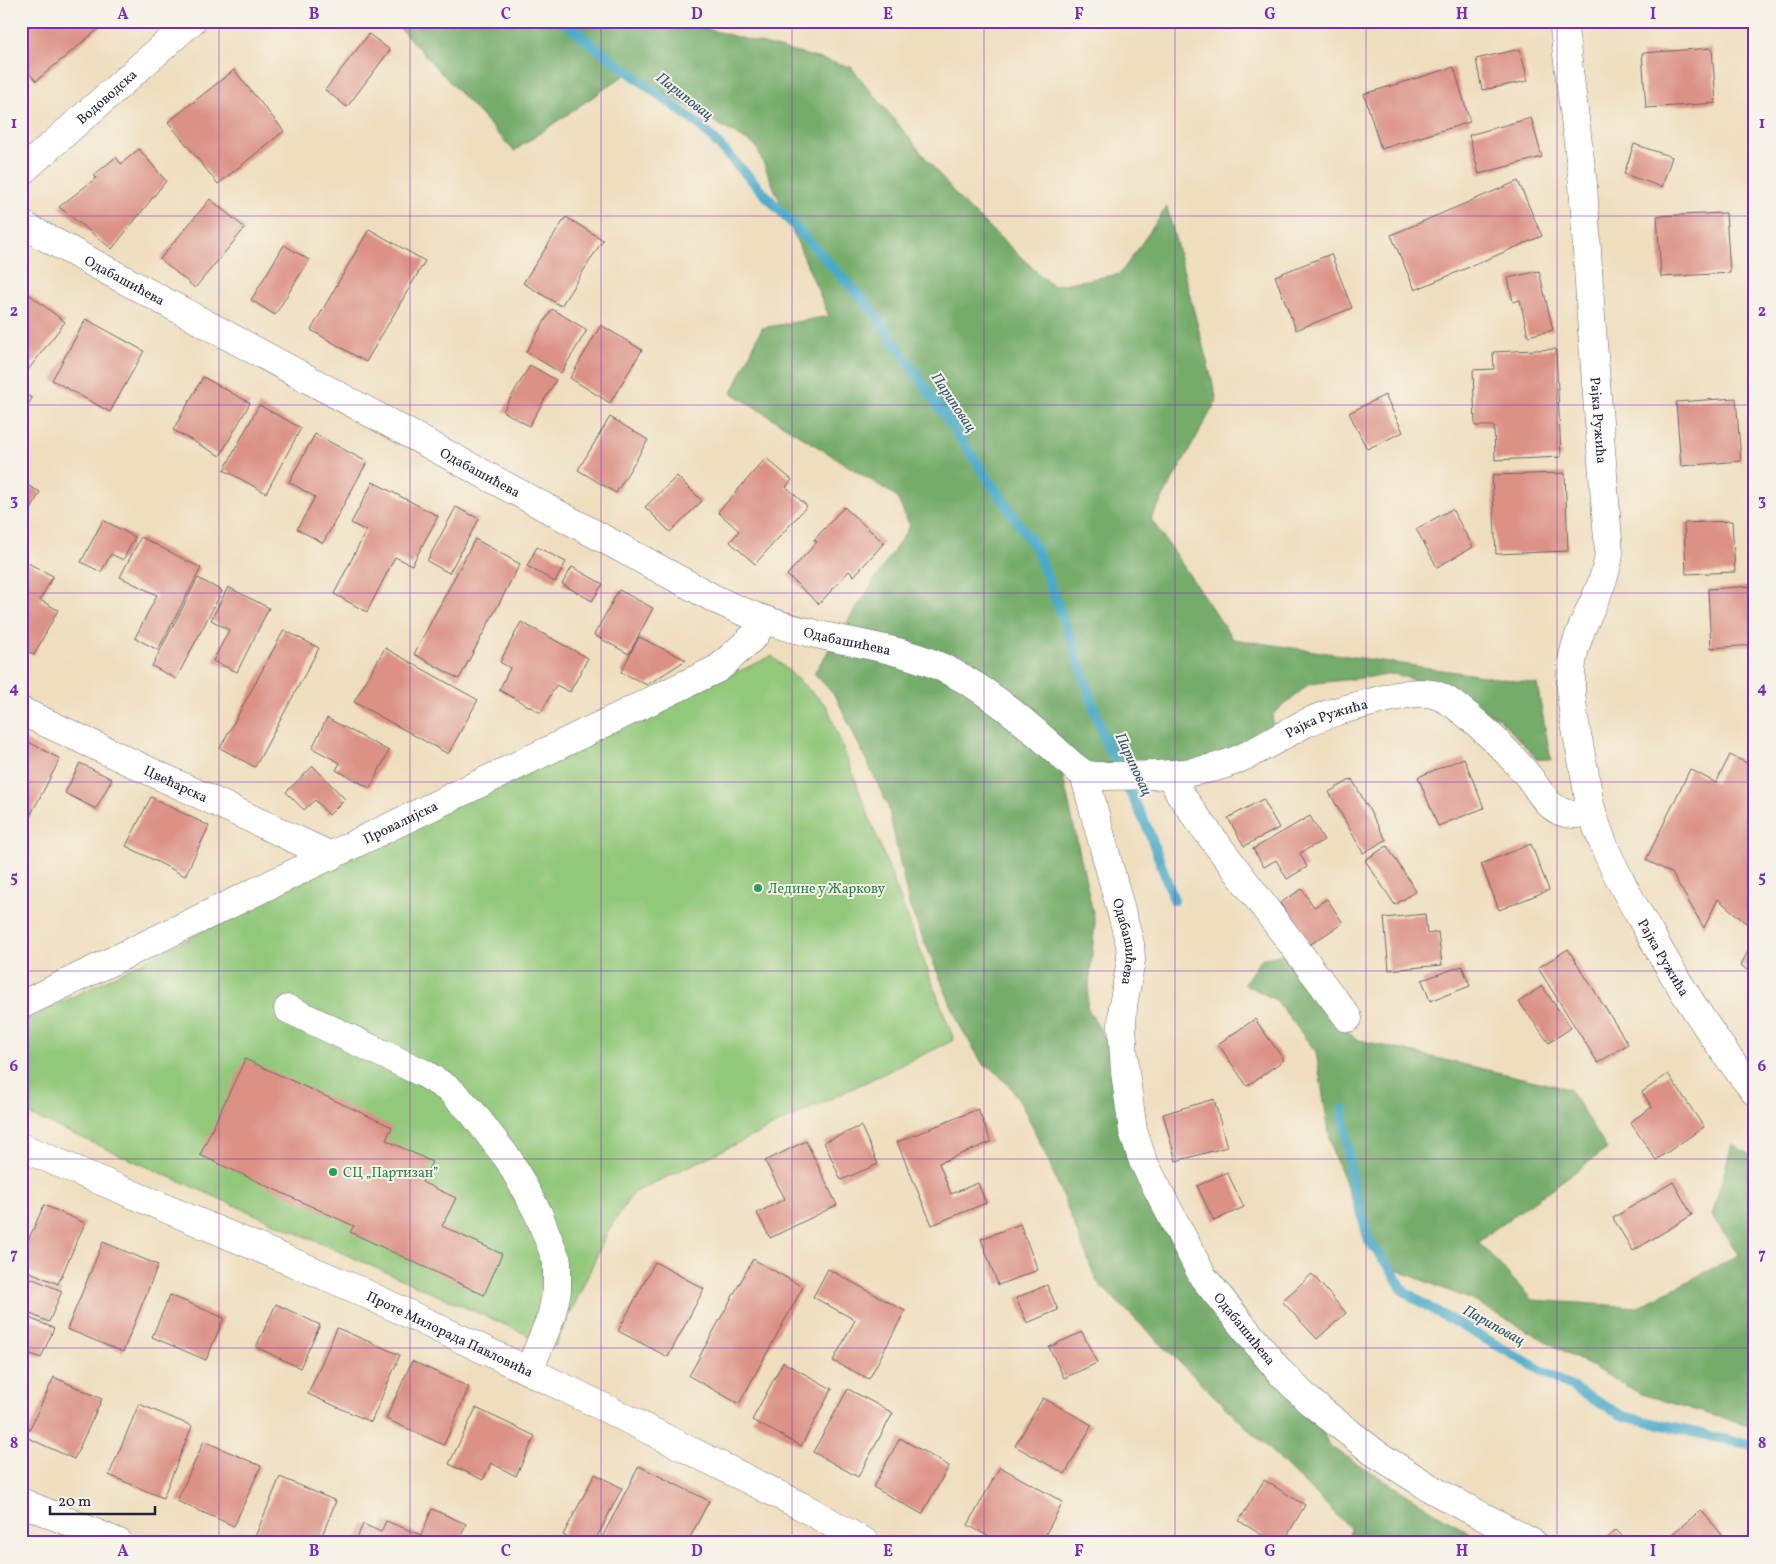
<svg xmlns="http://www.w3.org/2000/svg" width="1776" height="1564" font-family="Vollkorn,serif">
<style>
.green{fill:#92c87a;stroke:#5a755a}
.forest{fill:#75ac6a;stroke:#4c6752}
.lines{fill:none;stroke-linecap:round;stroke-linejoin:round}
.stream{stroke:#4aaac9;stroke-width:10}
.building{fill:#dc9185}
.minor-casing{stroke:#6a6469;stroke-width:29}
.minor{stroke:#fff;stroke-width:28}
.grid{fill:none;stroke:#7b2cbf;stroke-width:1;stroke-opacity:0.55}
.leisure-dot{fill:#2e9e5b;stroke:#f7f3e8;stroke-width:2}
.labels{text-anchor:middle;stroke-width:4;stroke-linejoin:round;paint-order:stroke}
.street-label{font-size:14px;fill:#22223b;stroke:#f7f3e8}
.leisure-label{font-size:14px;fill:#27864d;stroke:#f7f3e8;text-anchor:start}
.water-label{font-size:15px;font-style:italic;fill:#325874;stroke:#f7f3e8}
.neatline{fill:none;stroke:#7b2cbf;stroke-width:2}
.grid-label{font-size:16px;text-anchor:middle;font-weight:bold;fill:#7b2cbf}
</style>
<rect width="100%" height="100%" fill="#f7f3e8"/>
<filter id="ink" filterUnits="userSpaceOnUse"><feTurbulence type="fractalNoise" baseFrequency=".02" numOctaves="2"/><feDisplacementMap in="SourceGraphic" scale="10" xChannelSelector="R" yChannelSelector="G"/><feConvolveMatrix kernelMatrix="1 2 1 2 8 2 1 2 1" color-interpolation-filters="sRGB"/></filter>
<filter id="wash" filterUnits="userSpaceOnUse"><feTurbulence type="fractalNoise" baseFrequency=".0096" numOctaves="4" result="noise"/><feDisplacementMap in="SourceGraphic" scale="20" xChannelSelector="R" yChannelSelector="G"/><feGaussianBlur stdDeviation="1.12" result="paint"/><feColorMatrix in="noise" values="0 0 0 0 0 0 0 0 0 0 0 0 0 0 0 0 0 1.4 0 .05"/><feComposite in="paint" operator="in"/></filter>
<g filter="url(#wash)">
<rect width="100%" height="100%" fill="#efdebe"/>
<polygon class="green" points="772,656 827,706 954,1040 633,1193 608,1231 555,1347 21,1111 21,1023 517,773"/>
<g class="forest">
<polygon points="393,21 677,21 851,67 961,201 1052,286 1120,274 1167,207 1217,400 1151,519 1233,639 1537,684 1551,760 1536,758 1499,718 1441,690 1396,674 1309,684 1273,714 1270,744 1246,757 1062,773 1095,922 1087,1007 1125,1072 1169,1212 1309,1401 1329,1446 1485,1543 1349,1543 1350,1528 1097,1282 1048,1160 1028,1117 1013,1090 992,1068 984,1066 960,1026 909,905 888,806 836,697 814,673 910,526 896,496 732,393 762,328 829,316 756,146 629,72 514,151"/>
<polygon points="1283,954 1355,1039 1569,1089 1607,1149 1478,1241 1532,1300 1638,1307 1739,1255 1712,1216 1732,1144 1755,1158 1755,1428 1641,1394 1472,1300 1389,1267 1369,1241 1332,1151 1316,1052 1276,1000 1244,984 1261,959"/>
</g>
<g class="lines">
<g class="stream">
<polyline points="564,21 582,37 702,127 871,308 1036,549 1072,641 1105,741 1148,829 1174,900"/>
<polyline points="1343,1109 1351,1179 1369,1241 1389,1267 1404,1291 1430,1308 1623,1416 1736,1442 1755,1444"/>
</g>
</g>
<g id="blocks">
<g class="building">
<polygon points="21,21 108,21 36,81 21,64"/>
<polygon points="369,34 390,50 347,107 325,90"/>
<polygon points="1712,48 1716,103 1646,108 1642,53"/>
<polygon points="1520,49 1528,81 1482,90 1476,59"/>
<polygon points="1454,67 1470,122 1381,149 1364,94"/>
<polygon points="234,70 284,131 218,184 168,122"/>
<polygon points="1531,118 1542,157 1479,174 1469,135"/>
<polygon points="1634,144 1672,157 1662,187 1624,174"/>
<polygon points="139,149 166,181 112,249 59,207 96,178 94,175 116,157 121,164"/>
<polygon points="1518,181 1542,236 1415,290 1391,235"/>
<polygon points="210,199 245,228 195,288 160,259"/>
<polygon points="1726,213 1730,273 1661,277 1657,216"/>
<polygon points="566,217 603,240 561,306 523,283"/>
<polygon points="369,229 425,261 366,362 311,330"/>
<polygon points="284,245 309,260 275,315 251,300"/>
<polygon points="1331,254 1352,308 1296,330 1275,276"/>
<polygon points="1539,271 1553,330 1528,336 1520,300 1513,302 1508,278"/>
<polygon points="21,288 65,322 21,379"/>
<polygon points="552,309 587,330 561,373 526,352"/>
<polygon points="86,319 144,351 110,412 52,380"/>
<polygon points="601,325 642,350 610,403 570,378"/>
<polygon points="1556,349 1561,457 1495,460 1494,426 1475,426 1473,370 1494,369 1493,352"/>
<polygon points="530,365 556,380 529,426 503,411"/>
<polygon points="203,377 250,403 220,456 173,430"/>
<polygon points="21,392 32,398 21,417"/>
<polygon points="1385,395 1403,432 1367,449 1349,413"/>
<polygon points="1736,398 1741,461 1681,466 1676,402"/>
<polygon points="259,405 301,428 266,493 224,470"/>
<polygon points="610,417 648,440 616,493 578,470"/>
<polygon points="315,434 367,462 323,543 297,529 315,497 289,482"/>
<polygon points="766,458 792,480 786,487 807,506 755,564 730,542 739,531 718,512"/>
<polygon points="1565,473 1568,551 1496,554 1492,475"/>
<polygon points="677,476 702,501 670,532 645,507"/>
<polygon points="21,482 40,492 23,525 21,525"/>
<polygon points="373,482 438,516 412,565 395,557 367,612 334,594 366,531 351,523"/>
<polygon points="456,507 479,519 449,573 427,561"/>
<polygon points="844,507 884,543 854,576 849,571 819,604 787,575 817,542 814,540"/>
<polygon points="1452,509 1473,547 1437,567 1416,529"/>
<polygon points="103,520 135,537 123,560 111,554 101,572 81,562"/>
<polygon points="1732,521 1735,572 1686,574 1684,523"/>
<polygon points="141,537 201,568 158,650 135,638 157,595 120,577"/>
<polygon points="475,539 520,564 459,679 414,654"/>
<polygon points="537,547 566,562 555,582 527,566"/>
<polygon points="26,562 53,576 40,600 58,610 34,655 21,648 21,571"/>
<polygon points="572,567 603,584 592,601 562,584"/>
<polygon points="198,578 222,591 176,679 152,666"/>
<polygon points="1755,586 1755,645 1711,648 1708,589"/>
<polygon points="228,587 269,608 237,672 213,661 229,630 211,620"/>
<polygon points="619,590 653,608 629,654 594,635"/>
<polygon points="521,622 588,658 570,692 556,685 541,713 499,690 510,668 500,662"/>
<polygon points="284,630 319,648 255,767 220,748"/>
<polygon points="639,637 686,660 647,685 621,672"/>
<polygon points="385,648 478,700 448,754 354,702"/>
<polygon points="327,718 389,751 370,788 336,770 340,763 312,748"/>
<polygon points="21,738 60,759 29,818 21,814"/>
<polygon points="1730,755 1755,767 1755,931 1718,899 1704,928 1672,873 1646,860 1690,769 1716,783"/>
<polygon points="1464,758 1484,808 1438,826 1418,777"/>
<polygon points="80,763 112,779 96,809 65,793"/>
<polygon points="313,766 345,799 329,815 315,800 304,810 286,792"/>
<polygon points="1352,779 1386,840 1363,853 1329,792"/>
<polygon points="151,797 209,826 185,876 126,846"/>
<polygon points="1263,799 1279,828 1244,846 1228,818"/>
<polygon points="1310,816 1324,840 1300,853 1307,867 1287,879 1276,860 1264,867 1253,849"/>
<polygon points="1531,844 1549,890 1499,910 1481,864"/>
<polygon points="1387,846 1416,891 1395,905 1365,860"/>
<polygon points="1302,889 1314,907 1327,899 1343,923 1308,946 1280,903"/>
<polygon points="1425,914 1427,934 1438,932 1442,965 1389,970 1384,918"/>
<polygon points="1755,937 1755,977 1741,965"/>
<polygon points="1568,949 1628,1044 1598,1063 1538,968"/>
<polygon points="1462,966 1470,986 1430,1001 1422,980"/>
<polygon points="1542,986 1571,1028 1549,1043 1519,1002"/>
<polygon points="1255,1019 1284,1060 1247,1086 1218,1044"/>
<polygon points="245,1059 392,1127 386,1140 432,1162 422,1182 456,1198 442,1226 502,1254 484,1295 350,1232 354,1226 200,1155"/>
<polygon points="1668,1074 1704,1127 1656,1160 1630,1122 1652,1107 1642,1092"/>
<polygon points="1214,1099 1227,1147 1176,1161 1163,1114"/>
<polygon points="978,1109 991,1142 939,1163 951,1194 978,1183 986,1203 932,1225 897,1142"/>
<polygon points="861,1126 878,1164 841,1180 824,1142"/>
<polygon points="806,1141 837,1205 770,1238 757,1213 785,1199 765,1161"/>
<polygon points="1227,1172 1244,1207 1214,1221 1197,1186"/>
<polygon points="1673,1182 1692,1215 1633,1251 1613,1218"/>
<polygon points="44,1205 85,1223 58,1284 21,1268 21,1256"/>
<polygon points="1020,1224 1038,1270 998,1285 981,1239"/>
<polygon points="103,1242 158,1265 123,1352 67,1329"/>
<polygon points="753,1259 803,1287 739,1404 689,1376"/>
<polygon points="655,1262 704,1289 668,1357 618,1331"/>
<polygon points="828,1269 905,1311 869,1379 833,1361 855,1320 813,1297"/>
<polygon points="21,1274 62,1291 49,1322 21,1310"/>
<polygon points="1312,1274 1346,1313 1317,1339 1282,1301"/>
<polygon points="1047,1285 1058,1310 1027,1323 1016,1298"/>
<polygon points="170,1295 224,1318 206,1360 152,1337"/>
<polygon points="276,1304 320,1325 300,1368 256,1347"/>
<polygon points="21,1315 54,1328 41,1358 21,1350"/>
<polygon points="337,1328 400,1355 371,1422 308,1394"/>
<polygon points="1082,1332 1097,1363 1064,1378 1049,1347"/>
<polygon points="21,1360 28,1363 21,1379"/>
<polygon points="412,1361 469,1387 444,1445 386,1419"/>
<polygon points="783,1362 832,1389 801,1446 752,1420"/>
<polygon points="54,1377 102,1399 74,1459 26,1437"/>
<polygon points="848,1389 893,1413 858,1477 813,1452"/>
<polygon points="1043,1398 1092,1425 1065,1474 1015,1446"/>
<polygon points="139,1404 192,1426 163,1498 109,1475"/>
<polygon points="476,1408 535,1436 516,1476 491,1463 483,1480 449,1464"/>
<polygon points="900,1438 949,1466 922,1514 873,1487"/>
<polygon points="204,1441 261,1466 234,1526 177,1501"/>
<polygon points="639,1466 709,1501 687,1543 599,1543"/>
<polygon points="1000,1467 1063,1502 1041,1543 1000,1543 968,1525"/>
<polygon points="595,1474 622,1488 594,1543 577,1543 563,1535"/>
<polygon points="280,1477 336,1501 319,1543 262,1543 254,1539"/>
<polygon points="1264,1480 1305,1505 1283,1543 1258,1543 1262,1535 1239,1521"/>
<polygon points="432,1509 466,1524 458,1543 355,1543 363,1524 381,1532 386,1521 421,1535"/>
<polygon points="1701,1510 1729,1543 1661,1543"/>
<polygon points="1616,1530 1629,1543 1602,1543"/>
<polygon points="475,1535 493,1543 472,1543"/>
</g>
</g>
</g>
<g filter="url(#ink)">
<use href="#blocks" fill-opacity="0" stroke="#6a6469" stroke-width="1"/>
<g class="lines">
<defs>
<g id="minor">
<path id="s1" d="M 1563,21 L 1583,184 L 1591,317 L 1609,553 C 1605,592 1577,624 1572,663 C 1568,696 1576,728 1582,760 C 1586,777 1587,795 1592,812 C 1604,852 1624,889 1645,925 C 1677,983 1713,1040 1755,1092"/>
<path id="s2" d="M 21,172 L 192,21"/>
<path id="s3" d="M 21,224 L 715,599 C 746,614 778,626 812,633 C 852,643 895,648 934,664 C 986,686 1031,727 1072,765 L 1084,774 L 1130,944 L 1131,960 L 1123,1006 L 1122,1027 L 1125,1072 L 1133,1131 L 1143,1161 L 1203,1277 L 1280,1372 L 1309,1401 L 1375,1453 L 1435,1491 L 1533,1543"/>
<path id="s4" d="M 21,711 L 331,856"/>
<path id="s5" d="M 1084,774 L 1096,776 C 1135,775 1177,777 1216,767 C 1249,758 1275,739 1304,724 C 1329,712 1357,706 1384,699 C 1399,695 1421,690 1436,695 C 1461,703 1512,756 1529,777 C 1539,790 1546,806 1562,812 C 1572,816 1582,813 1592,812"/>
<polyline points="1170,774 1179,792 1194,814 1348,1018"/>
<path id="s6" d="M 21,1005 L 719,668 L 755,635 L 763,620"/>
<polyline points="288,1009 425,1074 450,1090 472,1112 509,1160 538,1213 557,1261 557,1291 551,1317 529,1371"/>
<path id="s7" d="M 21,1147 L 358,1290 L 575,1393 L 803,1507 L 866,1543"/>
<polyline points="21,1502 119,1543"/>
</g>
</defs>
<use href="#minor" class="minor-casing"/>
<use href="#minor" class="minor"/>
</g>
</g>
<path class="grid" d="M 219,21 L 219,1543M 410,21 L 410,1543M 601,21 L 601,1543M 792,21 L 792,1543M 984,21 L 984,1543M 1175,21 L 1175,1543M 1366,21 L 1366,1543M 1557,21 L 1557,1543M 21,216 L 1755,216M 21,405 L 1755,405M 21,593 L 1755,593M 21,782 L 1755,782M 21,971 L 1755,971M 21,1159 L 1755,1159M 21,1348 L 1755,1348"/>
<g class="leisure-dot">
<circle cx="758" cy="888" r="5"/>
<circle cx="333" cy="1172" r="5"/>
</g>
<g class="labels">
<g class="street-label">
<text dy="5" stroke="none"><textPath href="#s2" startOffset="114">Водоводска</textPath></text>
<text dy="5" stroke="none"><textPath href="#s3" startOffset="118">Одабашићева</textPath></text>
<text dy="5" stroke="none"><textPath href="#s1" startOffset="401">Рајка Ружића</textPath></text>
<text dy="5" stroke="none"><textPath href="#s3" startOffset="522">Одабашићева</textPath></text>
<text dy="5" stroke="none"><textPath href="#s3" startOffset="928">Одабашићева</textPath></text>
<text dy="5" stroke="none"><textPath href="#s5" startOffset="254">Рајка Ружића</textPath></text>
<text dy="5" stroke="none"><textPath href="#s4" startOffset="171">Цвећарска</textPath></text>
<text dy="5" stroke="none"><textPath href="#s6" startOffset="421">Провалијска</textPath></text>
<text dy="5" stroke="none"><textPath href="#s3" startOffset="1378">Одабашићева</textPath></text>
<text dy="5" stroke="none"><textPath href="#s1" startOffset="964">Рајка Ружића</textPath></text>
<text dy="5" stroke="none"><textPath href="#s3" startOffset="1798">Одабашићева</textPath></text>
<text dy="5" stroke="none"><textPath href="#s7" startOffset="468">Проте Милорада Павловића</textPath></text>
</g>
<g class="leisure-label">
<text x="768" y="893">Ледине у Жаркову</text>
<text x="343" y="1177">СЦ „Партизан”</text>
</g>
<g class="water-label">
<text transform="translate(685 96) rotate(38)" y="5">Париповац</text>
<text transform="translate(954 402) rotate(56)" y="5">Париповац</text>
<text transform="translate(1134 764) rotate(65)" y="5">Париповац</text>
<text transform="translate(1494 1325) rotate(29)" y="5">Париповац</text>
</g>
</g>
<rect width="1776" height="1564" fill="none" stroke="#f7f3e8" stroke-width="55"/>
<path d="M50 1506v8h105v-8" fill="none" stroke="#22223b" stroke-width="2.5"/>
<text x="58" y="1506" font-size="15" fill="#22223b" stroke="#f7f3e8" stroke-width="4" paint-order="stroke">20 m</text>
<rect x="28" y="28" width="1720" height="1508" class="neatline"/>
<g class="grid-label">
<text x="123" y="19">A</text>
<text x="314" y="19">B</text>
<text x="506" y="19">C</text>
<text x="697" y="19">D</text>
<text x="888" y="19">E</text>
<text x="1079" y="19">F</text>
<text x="1270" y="19">G</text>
<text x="1462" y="19">H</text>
<text x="1653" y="19">I</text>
<text x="14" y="128">1</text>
<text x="1762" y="128">1</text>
<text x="14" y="316">2</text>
<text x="1762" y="316">2</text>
<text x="14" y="505">3</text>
<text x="1762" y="505">3</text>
<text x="14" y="693">4</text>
<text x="1762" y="693">4</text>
<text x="14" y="882">5</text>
<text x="1762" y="882">5</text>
<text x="14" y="1071">6</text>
<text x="1762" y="1071">6</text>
<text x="14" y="1259">7</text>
<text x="1762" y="1259">7</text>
<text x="14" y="1448">8</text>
<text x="1762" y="1448">8</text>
<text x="123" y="1556">A</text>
<text x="314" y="1556">B</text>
<text x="506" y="1556">C</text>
<text x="697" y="1556">D</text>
<text x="888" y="1556">E</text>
<text x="1079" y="1556">F</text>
<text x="1270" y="1556">G</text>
<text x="1462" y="1556">H</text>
<text x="1653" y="1556">I</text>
</g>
</svg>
